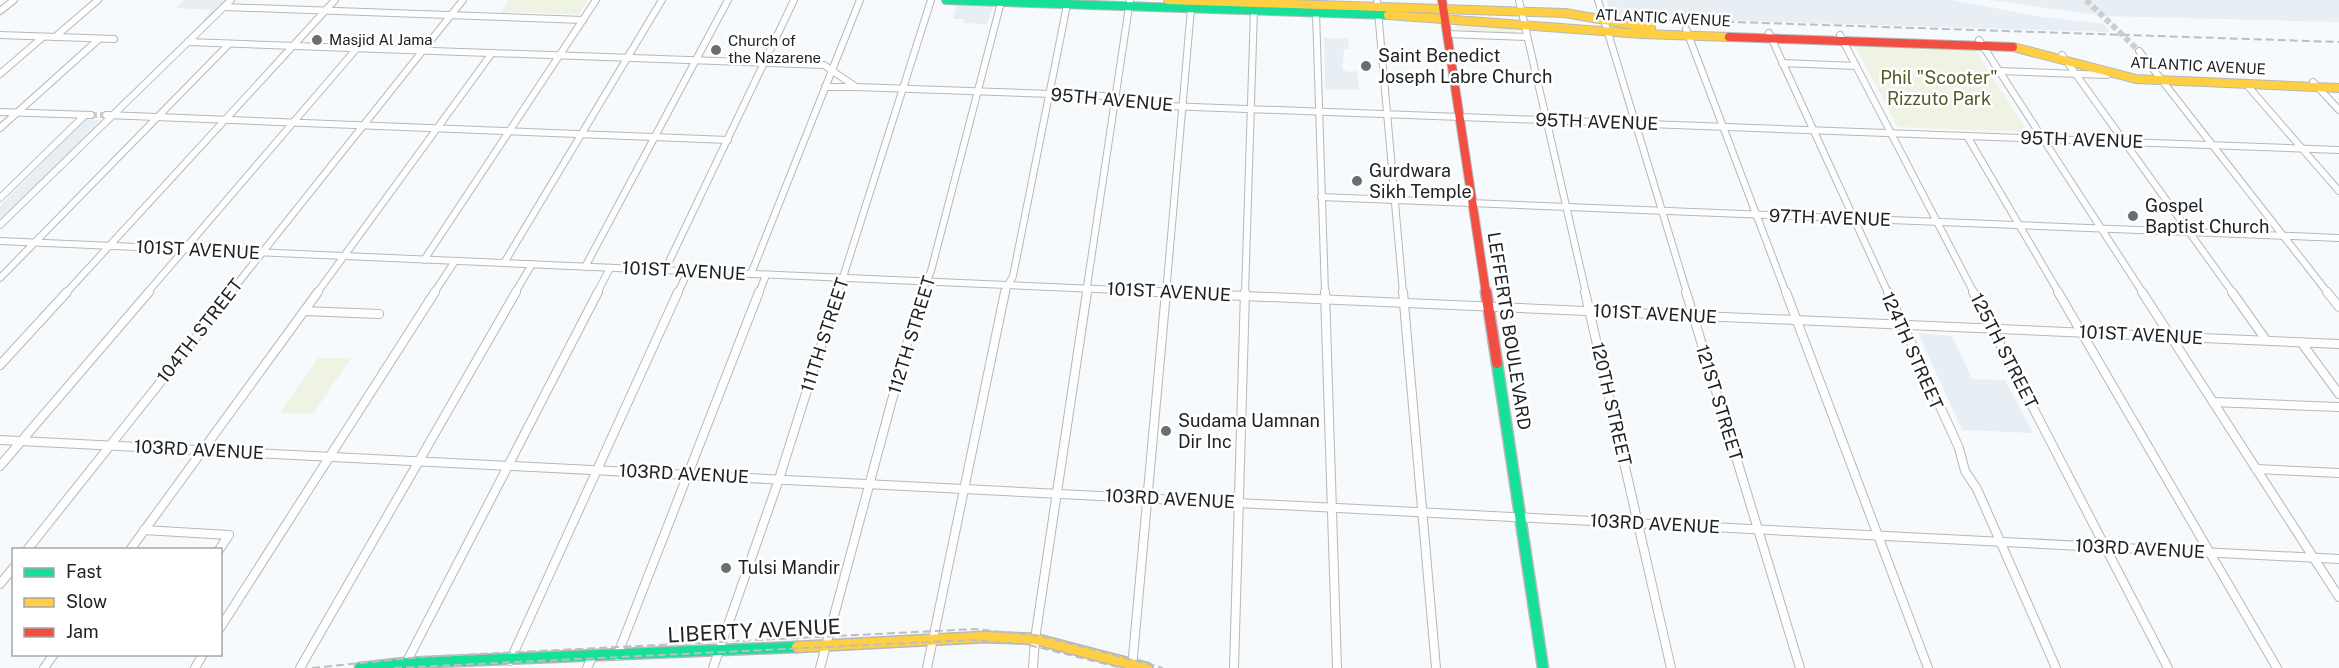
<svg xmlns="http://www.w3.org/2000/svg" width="2339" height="668" font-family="'Public Sans',sans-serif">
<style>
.built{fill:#e7eef4}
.green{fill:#eef3e4}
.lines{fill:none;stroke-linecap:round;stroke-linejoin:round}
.street-tunnel{stroke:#cccfd1;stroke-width:6;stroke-dasharray:6 3;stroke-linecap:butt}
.street-far1-casing{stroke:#b6b8b9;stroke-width:8}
.street-casing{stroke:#b6b8b9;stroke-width:10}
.fast-far1-casing{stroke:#b6b8b9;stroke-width:10}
.fast-casing{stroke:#b6b8b9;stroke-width:13}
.slow-far1-casing{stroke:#b6b8b9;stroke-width:10}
.slow-casing{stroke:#b6b8b9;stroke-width:13}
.jam-far1-casing{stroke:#b6b8b9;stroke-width:10}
.jam-casing{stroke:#b6b8b9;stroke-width:13}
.street-far1{stroke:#fefeff;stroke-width:6}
.street{stroke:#fefeff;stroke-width:8}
.fast-far1{stroke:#16e098;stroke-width:8}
.fast{stroke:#16e098;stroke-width:10}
.slow-far1{stroke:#ffcf43;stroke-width:8}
.slow{stroke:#ffcf43;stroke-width:10}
.jam-far1{stroke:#f24e42;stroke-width:8}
.jam{stroke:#f24e42;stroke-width:10}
.rail{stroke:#bebebf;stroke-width:2;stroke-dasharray:8 4;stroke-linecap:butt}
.poi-dot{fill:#6b6e6f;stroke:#fff;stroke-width:2}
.labels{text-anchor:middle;stroke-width:5;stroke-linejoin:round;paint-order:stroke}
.far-street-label{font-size:15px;fill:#202223;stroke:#fff}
.far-poi-label{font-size:15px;fill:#202223;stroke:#fff;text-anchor:start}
.poi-label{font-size:18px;fill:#202223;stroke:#fff;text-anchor:start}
.park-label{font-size:18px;fill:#535b27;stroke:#fff}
.street-label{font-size:18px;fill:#202223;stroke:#fff}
.near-street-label{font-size:21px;fill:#202223;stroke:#fff}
</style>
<rect width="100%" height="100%" fill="#f7fafc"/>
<g class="built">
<polygon points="184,0 228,0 207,21 203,21 211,10 176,8"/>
<polygon points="1606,0 1952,0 2042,17 2104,24 2110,32 1645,18 1642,18 1643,22 1613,16"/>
<polygon points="1990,0 2339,0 2339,22 2104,16"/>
<polygon points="957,4 993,6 987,24 963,23 964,19 953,19"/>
<polygon points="1324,38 1348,38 1349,49 1344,49 1342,69 1348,72 1357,71 1359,90 1325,89"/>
<polygon points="86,119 102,120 0,221 0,206"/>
<polygon points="1918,333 1952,336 1972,379 2005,380 2033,433 1962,430"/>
</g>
<g class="green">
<polygon points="509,0 588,0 579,14 501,12"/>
<polygon points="1456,24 1515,28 1516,33 1457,30"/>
<polygon points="1855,46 1975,50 2028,132 1898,127"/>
<polygon points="318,358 351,358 313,414 280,413"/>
</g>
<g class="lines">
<g class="street-tunnel">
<polyline points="2086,0 2139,51"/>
<polyline points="91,115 106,115"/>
</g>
<defs>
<g id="street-far1">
<polyline points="1377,0 1403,293"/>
<polyline points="1519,0 1586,293"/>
<polyline points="1598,0 1687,293"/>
<polyline points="224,7 583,20"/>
<polyline points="0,11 14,0"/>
<polyline points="1316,13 1325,293"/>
<polyline points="1686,29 1786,293"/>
<polyline points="1769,33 1888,293"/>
<polyline points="1447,34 1527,37"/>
<polyline points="0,35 114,39"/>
<polyline points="1840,35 1974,293"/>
<polyline points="55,37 98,0"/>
<polyline points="1979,40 2143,293"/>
<polyline points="188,42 824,65 856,87 1105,96 1142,105 2339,150"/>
<polyline points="2139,51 2328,293"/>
<polyline points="2062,55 2233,293"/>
<polyline points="1782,63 1856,66"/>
<polyline points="1999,71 2107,75"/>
<polyline points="0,74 43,37"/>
<polyline points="2313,82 2339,110"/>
<polyline points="2246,84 2339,191"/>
<polyline points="825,87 856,87"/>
<polyline points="0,112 91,115"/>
<polyline points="106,115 728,140"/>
<polyline points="0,128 99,39"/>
<polyline points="1967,136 2059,293"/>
<polyline points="1321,197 2339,238"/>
<polyline points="0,198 85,115"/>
<polyline points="0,225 231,0"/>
<polyline points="0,241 1189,293"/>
<polyline points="424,260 596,0"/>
<polyline points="504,263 662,0"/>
<polyline points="585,267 728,0"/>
<polyline points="665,270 794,0"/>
<polyline points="751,274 860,0"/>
<polyline points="0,278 229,44"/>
<polyline points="66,293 335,0"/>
<polyline points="147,293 357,48"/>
<polyline points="230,293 463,0"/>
<polyline points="317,293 492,53"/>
<polyline points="434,293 455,261"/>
<polyline points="515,293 532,264"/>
<polyline points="597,293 610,268"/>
<polyline points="678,293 688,271"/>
<polyline points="759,293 766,275"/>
<polyline points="838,293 931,0"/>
<polyline points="921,293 931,271 1001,2"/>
<polyline points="1004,293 1013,276 1067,5"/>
<polyline points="1086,293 1130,0"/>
<polyline points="1166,293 1191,9"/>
<polyline points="1245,293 1254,9"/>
</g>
<g id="street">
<polyline points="1155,292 2339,344"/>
<polyline points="1325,292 1337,668"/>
<polyline points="1403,292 1436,668"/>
<polyline points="1585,292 1671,668"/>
<polyline points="1686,292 1800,668"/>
<polyline points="1786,292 1928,668"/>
<polyline points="1888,292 1959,448 1965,471 1977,489 2056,668"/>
<polyline points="1973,292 2168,668"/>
<polyline points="2058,292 2277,668"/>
<polyline points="2142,292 2339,597"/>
<polyline points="2232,292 2266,340"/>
<polyline points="2327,292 2339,307"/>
<polyline points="304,311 379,314"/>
<polyline points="2301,342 2339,394"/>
<polyline points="0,365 67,292"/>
<polyline points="2213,402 2339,407"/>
<polyline points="0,440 2339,559"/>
<polyline points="0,466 149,292"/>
<polyline points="2256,469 2339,473"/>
<polyline points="144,530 229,535"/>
<polyline points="27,550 232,292"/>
<polyline points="130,550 318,292"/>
<polyline points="219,550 229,535"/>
<polyline points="0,584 14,567"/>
<polyline points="220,628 435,292"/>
<polyline points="617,656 759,292"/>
<polyline points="510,661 678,292"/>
<polyline points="406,663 598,292"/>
<polyline points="44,668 54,654"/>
<polyline points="195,668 203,654"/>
<polyline points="300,668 516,292"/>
<polyline points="587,668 592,657"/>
<polyline points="713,668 779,479 838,292"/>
<polyline points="820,668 921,292"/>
<polyline points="927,668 1005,292"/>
<polyline points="1033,668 1035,639 1087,292"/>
<polyline points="1132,668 1166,292"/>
<polyline points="1234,668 1245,292"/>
</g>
<polyline id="fast-far1" points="946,0 1388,15"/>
<g id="fast">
<polyline points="1497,363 1543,668"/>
<polyline points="360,668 406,663 797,647"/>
</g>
<g id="slow-far1">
<polyline points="1168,0 1565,13 1651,28"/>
<polyline points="1388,15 1642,34 1729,37"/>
<polyline points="2013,47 2136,79 2339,88"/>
</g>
<polyline id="slow" points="797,647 984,637 1035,639 1147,668"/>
<g id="jam-far1">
<polyline points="1442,0 1486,293"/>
<polyline points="1729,37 2013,47"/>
</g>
<polyline id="jam" points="1486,292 1497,363"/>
</defs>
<use href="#street-far1" class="street-far1-casing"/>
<use href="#street" class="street-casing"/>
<use href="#fast-far1" class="fast-far1-casing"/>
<use href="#fast" class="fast-casing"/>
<use href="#slow-far1" class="slow-far1-casing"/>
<use href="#slow" class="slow-casing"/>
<use href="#jam-far1" class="jam-far1-casing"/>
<use href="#jam" class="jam-casing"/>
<use href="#street-far1" class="street-far1"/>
<use href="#street" class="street"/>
<use href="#fast-far1" class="fast-far1"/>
<use href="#fast" class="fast"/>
<use href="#slow-far1" class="slow-far1"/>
<use href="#slow" class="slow"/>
<use href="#jam-far1" class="jam-far1"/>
<use href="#jam" class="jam"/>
<g class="rail">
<polyline points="1642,19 2339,42"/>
<polyline points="312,668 420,657 975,629 1041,636 1163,668"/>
<polyline points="394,668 970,640 1025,644 1122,668"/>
</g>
</g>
<g class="poi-dot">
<circle cx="317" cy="40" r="6"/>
<circle cx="716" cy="50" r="6"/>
<circle cx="1366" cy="66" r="6"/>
<circle cx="1357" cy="181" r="6"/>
<circle cx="2133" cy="216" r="6"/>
<circle cx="1166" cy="431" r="6"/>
<circle cx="726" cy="568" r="6"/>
</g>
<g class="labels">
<g class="far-street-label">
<text transform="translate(1663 18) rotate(3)" y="5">ATLANTIC AVENUE</text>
<text transform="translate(2198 66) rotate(3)" y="5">ATLANTIC AVENUE</text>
</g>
<g class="far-poi-label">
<text x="329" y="45">Masjid Al Jama</text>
<text x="728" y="46">Church of<tspan x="728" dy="17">the Nazarene</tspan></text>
</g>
<g class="poi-label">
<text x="1378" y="62">Saint Benedict<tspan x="1378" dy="21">Joseph Labre Church</tspan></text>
<text x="1369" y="177">Gurdwara<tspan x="1369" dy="21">Sikh Temple</tspan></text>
<text x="2145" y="212">Gospel<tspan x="2145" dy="21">Baptist Church</tspan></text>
<text x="1178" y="427">Sudama Uamnan<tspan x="1178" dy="21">Dir Inc</tspan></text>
<text x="738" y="574">Tulsi Mandir</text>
</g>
<g class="park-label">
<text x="1939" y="84">Phil "Scooter"<tspan x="1939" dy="21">Rizzuto Park</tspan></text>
</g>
<g class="street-label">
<text transform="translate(1112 100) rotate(5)" y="6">95TH AVENUE</text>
<text transform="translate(1597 122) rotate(2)" y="6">95TH AVENUE</text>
<text transform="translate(2082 140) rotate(2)" y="6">95TH AVENUE</text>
<text transform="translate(1830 218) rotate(2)" y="6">97TH AVENUE</text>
<text transform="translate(198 250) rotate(3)" y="6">101ST AVENUE</text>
<text transform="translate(684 271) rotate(3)" y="6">101ST AVENUE</text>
<text transform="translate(1169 292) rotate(3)" y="6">101ST AVENUE</text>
<text transform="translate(1655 314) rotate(3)" y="6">101ST AVENUE</text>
<text transform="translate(200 331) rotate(-52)" y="6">104TH STREET</text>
<text transform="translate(1509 331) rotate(81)" y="6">LEFFERTS BOULEVARD</text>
<text transform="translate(825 335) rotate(-72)" y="6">111TH STREET</text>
<text transform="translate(912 335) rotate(-73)" y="6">112TH STREET</text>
<text transform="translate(2141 335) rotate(3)" y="6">101ST AVENUE</text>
<text transform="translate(1912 351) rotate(66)" y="6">124TH STREET</text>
<text transform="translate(2004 351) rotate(63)" y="6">125TH STREET</text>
<text transform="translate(1719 403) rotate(73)" y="6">121ST STREET</text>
<text transform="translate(1611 404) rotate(77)" y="6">120TH STREET</text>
<text transform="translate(199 450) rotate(3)" y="6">103RD AVENUE</text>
<text transform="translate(684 474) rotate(3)" y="6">103RD AVENUE</text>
<text transform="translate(1170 499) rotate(3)" y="6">103RD AVENUE</text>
<text transform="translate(1655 524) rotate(3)" y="6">103RD AVENUE</text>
<text transform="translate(2140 549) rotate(3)" y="6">103RD AVENUE</text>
</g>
<g class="near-street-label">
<text transform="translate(754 631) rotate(-3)" y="7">LIBERTY AVENUE</text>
</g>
</g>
<rect x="12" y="548" width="210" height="108" fill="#ffffff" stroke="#a6a7a7" stroke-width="1.5"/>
<rect x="24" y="568" width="30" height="9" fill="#16e098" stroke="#a6a7a7" stroke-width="1.5"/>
<text x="66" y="578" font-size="18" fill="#202223">Fast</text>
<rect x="24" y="598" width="30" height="9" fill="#ffcf43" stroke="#a6a7a7" stroke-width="1.5"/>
<text x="66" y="608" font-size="18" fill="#202223">Slow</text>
<rect x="24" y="628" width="30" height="9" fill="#f24e42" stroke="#a6a7a7" stroke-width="1.5"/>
<text x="66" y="638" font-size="18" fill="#202223">Jam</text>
</svg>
